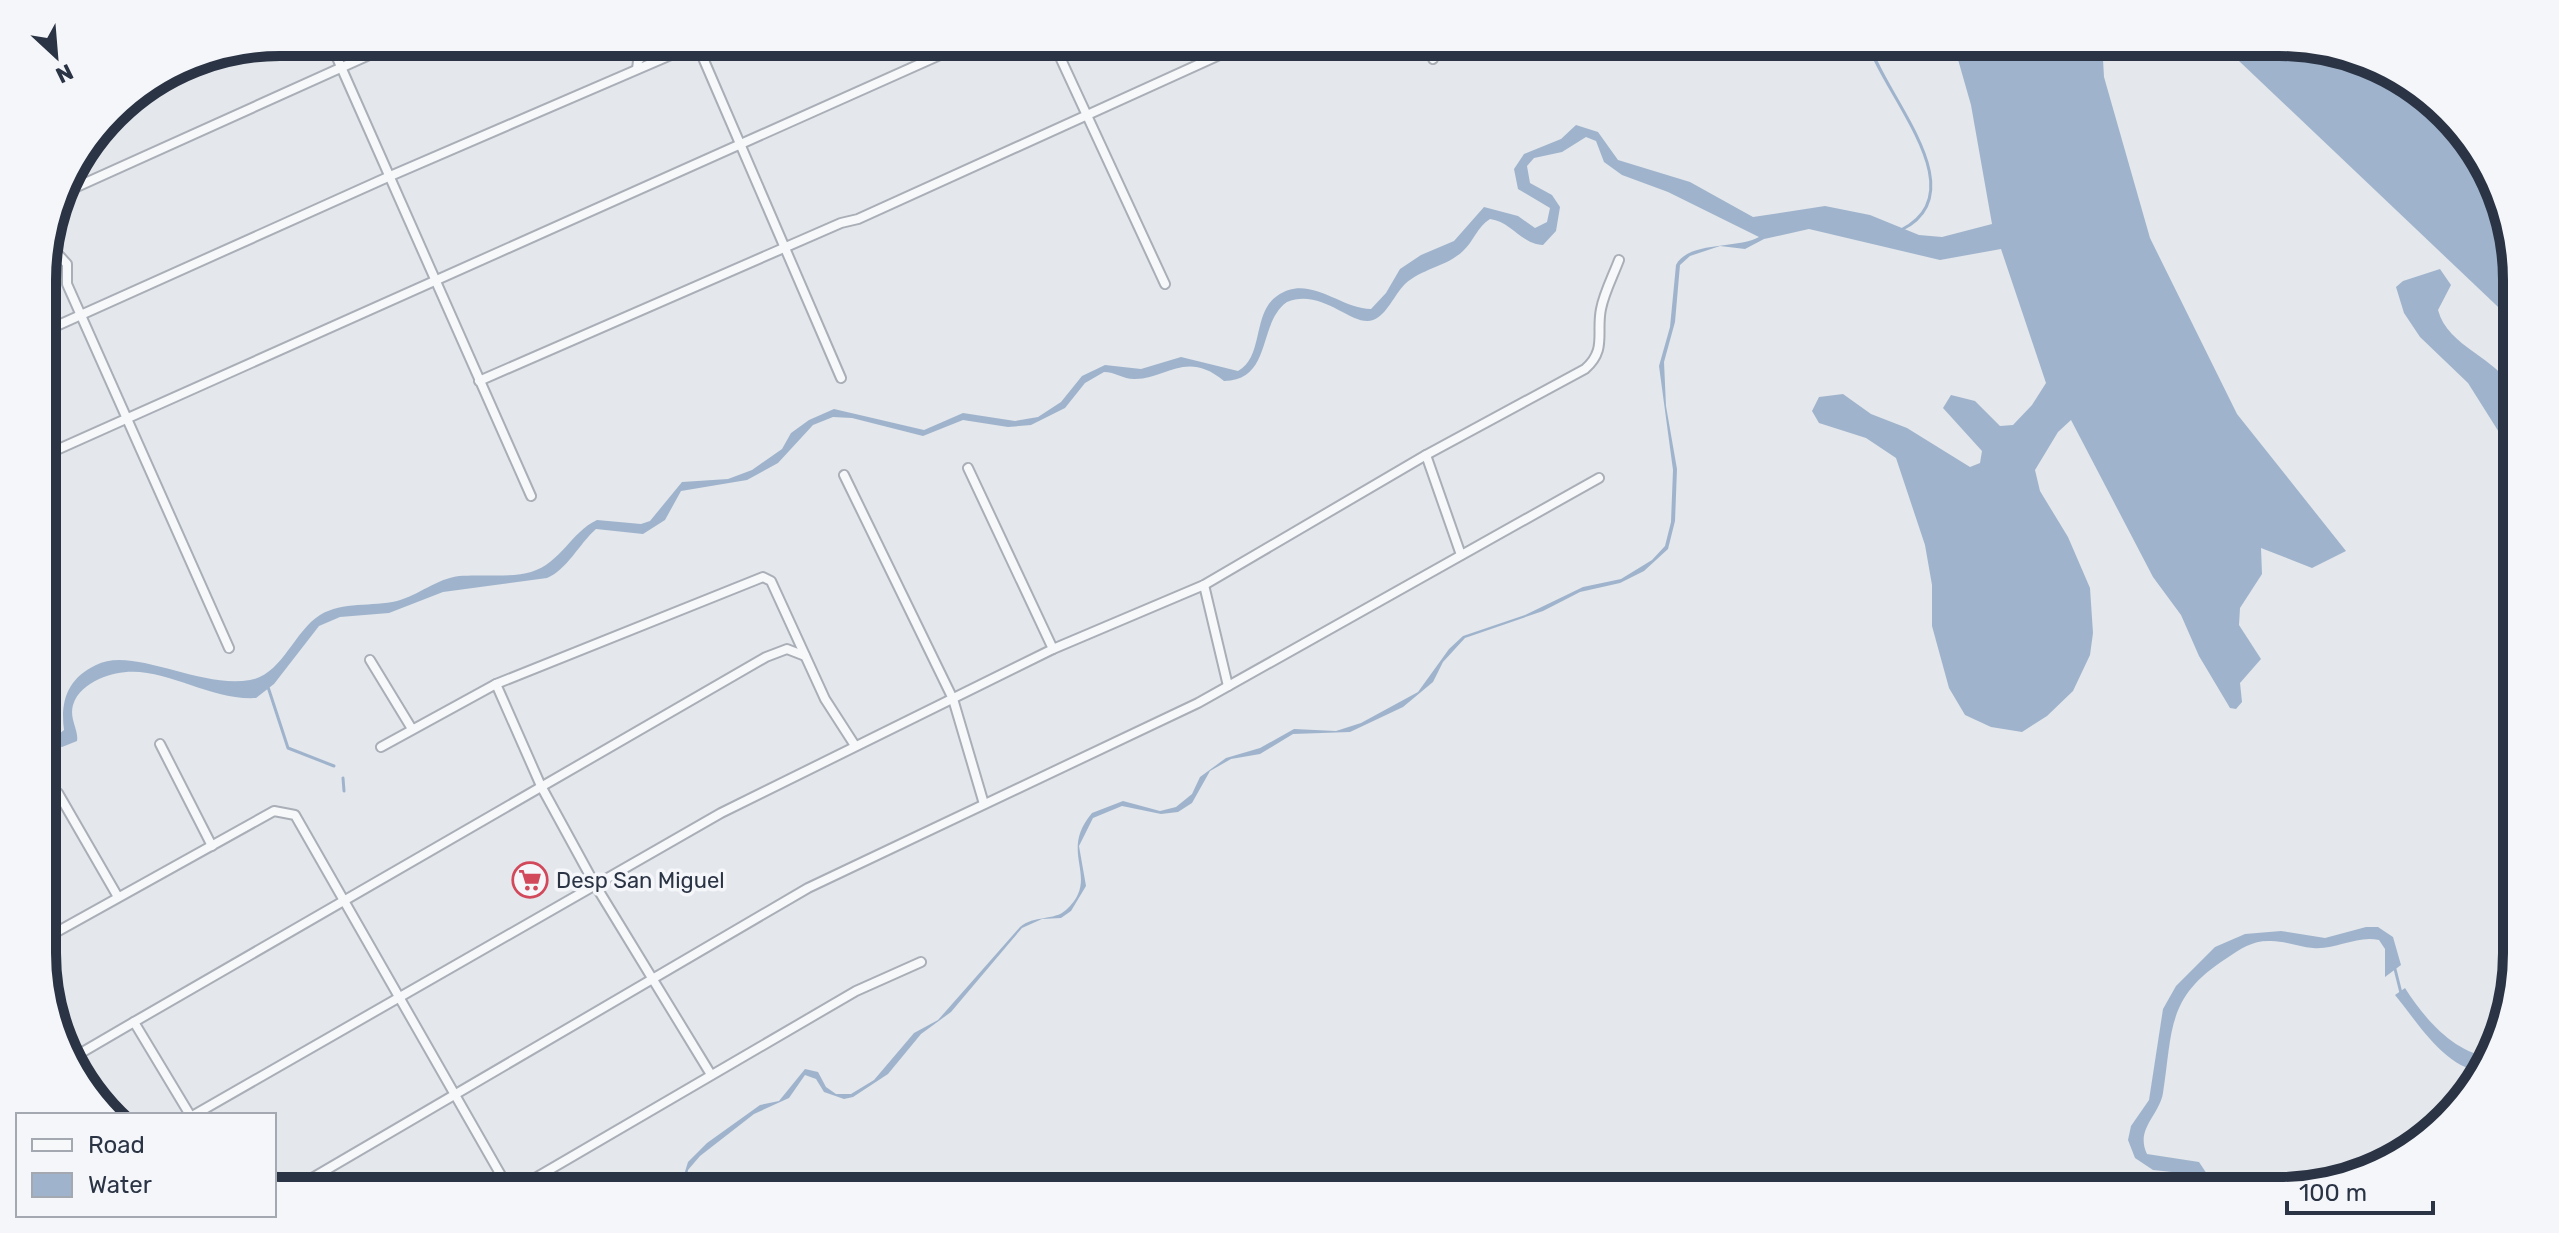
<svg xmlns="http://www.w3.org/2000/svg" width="2559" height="1233" font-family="Rubik,sans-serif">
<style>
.water{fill:#9fb4cc}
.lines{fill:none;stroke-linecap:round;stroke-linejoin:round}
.stream{stroke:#9fb4cc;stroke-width:3}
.minor-casing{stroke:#a9aeb7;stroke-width:12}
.minor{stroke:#f7f8fa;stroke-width:8}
.labels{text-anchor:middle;stroke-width:7;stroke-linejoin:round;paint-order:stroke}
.poi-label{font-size:22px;fill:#2b3445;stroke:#f4f6f9;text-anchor:start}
.rim{fill:none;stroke:#2b3445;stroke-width:10}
</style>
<rect width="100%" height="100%" fill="#e4e7ec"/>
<g class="water">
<path d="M 1953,42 L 2102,42 L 2104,77 L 2150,238 L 2237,414 L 2346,551 L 2312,568 L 2261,548 L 2262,574 L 2240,608 L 2239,625 L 2261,659 L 2240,683 L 2242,702 L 2236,709 L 2230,708 L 2199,656 L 2181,615 L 2153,577 L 2071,420 L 2058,432 L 2035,470 L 2040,491 L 2068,537 L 2090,588 L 2093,633 L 2090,655 L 2073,691 L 2047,716 L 2022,732 L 1991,727 L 1965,715 L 1949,688 L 1932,626 L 1932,585 L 1925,545 L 1896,458 L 1866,438 L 1819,423 L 1812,411 L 1819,397 L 1843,394 L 1871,414 L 1907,428 L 1970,467 L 1980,463 L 1982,451 L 1943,408 L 1951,395 L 1975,401 L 2000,426 L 2013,425 L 2032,405 L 2046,383 L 2001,249 L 1940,260 L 1809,229 L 1764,239 L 1745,249 L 1720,246 L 1690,256 L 1680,265 L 1675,322 L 1664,362 L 1666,406 L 1677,469 L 1675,521 L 1668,549 L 1644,571 L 1620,583 L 1580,592 L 1543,611 L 1465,638 L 1443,662 L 1433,682 L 1403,707 L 1350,732 L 1293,734 L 1260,754 L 1231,759 L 1210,771 L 1192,803 L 1178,812 L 1161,814 L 1122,806 L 1093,818 L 1079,846 L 1086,886 L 1071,911 L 1061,918 L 1042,919 L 1022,928 L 951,1012 L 921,1034 L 888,1074 L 853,1097 L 844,1099 L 824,1092 L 816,1079 L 805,1075 L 789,1098 L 754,1114 L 700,1156 L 688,1170 L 685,1191 L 679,1191 L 688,1162 L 707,1143 L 760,1105 L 779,1101 L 805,1069 L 818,1072 L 826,1087 L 836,1094 L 851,1094 L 874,1080 L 914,1033 L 938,1020 L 1020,927 C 1034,915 1054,921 1066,910 C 1102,877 1057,854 1092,813 L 1123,801 L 1160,811 L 1176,807 L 1192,794 L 1200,777 L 1226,758 L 1260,748 L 1294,729 L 1336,731 L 1361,723 L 1418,692 L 1449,649 L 1463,636 L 1525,615 L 1583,587 L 1621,579 L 1652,560 L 1665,546 L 1671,522 L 1673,470 L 1659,366 L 1670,327 L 1676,265 C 1688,241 1738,249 1759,237 L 1668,192 L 1622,175 L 1604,162 L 1596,141 L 1586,137 L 1562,152 L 1534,158 L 1527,166 L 1530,183 L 1552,195 L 1560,207 L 1556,231 L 1543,245 C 1521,244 1512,222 1490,219 C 1477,227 1474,241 1463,251 C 1446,267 1423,268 1405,284 C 1394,295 1387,315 1373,320 C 1353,328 1322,287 1287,302 C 1257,323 1273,380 1224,381 C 1186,349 1165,380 1134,379 C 1123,379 1115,372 1104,372 L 1085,383 L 1065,408 L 1031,425 L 1008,427 L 963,420 L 923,436 L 852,418 L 833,417 L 813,425 L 778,463 L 747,480 L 681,491 L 665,520 L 643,534 L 596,529 C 579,544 567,570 547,578 L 443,592 L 389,613 L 340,617 L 319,626 L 274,684 L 256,698 C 200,701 153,654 99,679 C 87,685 77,692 73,705 C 69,719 79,730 77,741 L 62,747 L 44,744 L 44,734 L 58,735 L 64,730 C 60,701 68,678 96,665 C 133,646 199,689 250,680 C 282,675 294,631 320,615 C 343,601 372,607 397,601 C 419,595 436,579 459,576 C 480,574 512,578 531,572 C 561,563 571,532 597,520 L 641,524 L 650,521 L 682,482 L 728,479 L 752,470 L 782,449 L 791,433 L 809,420 L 834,409 L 924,430 L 963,413 L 1015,421 L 1038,417 L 1061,402 L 1082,376 L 1105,365 L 1141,369 L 1181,357 L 1238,371 C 1264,357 1252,313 1277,296 C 1309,273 1340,309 1371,309 L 1386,293 L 1400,269 L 1421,255 L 1454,241 L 1484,207 L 1518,216 L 1535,228 L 1547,222 L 1550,208 L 1518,189 L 1514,169 L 1524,154 L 1561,139 L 1576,125 L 1598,132 L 1618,160 L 1690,182 L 1753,217 L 1825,206 L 1870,215 L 1919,235 L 1942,237 L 1992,224 L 1971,105 Z"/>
<polygon points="2219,42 2279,42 2384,66 2477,147 2515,250 2515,323"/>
<path d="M 2440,269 L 2451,285 L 2438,310 C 2448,348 2497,356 2514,392 C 2521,406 2516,433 2516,449 L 2502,437 L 2468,383 L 2420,337 L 2404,313 L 2396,287 L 2403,281 Z"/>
<path d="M 2366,927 L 2378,927 L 2393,937 L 2401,965 L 2385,977 L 2385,949 L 2379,940 C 2357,935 2336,950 2313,948 C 2299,947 2285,941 2271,941 C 2254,940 2241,948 2227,958 C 2166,997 2173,1029 2163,1093 C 2159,1116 2135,1129 2147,1154 L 2199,1162 L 2209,1177 L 2208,1189 L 2194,1191 L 2197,1183 L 2191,1174 L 2153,1170 L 2135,1158 L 2128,1140 L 2131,1126 L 2149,1100 L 2163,1009 L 2176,986 L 2215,947 L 2245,934 L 2281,931 L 2325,938 Z"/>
<path d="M 2405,988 C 2424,1018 2455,1055 2493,1057 L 2481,1071 C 2444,1068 2416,1020 2395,995 Z"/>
</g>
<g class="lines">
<g class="stream">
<path d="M 1868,42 C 1884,96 1978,192 1901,230"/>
<polyline points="268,687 288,748 334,766"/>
<polyline points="343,778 344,791"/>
<polyline points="2395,969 2401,993"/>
</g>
<defs>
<g id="minor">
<polyline points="330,42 531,496"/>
<polyline points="1053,42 1165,284"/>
<polyline points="1425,42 1433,59"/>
<polyline points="697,44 841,378"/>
<polyline points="637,69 638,61 653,42"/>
<polyline points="61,194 398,42"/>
<polyline points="48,243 67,264 67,284 229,648"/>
<polyline points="43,332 388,177 701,42"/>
<polyline points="479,381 841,223 858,219 1248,42"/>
<polyline points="1426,455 1461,555"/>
<polyline points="43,456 969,42"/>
<polyline points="968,468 1053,649"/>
<polyline points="844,475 953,699 984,804"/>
<polyline points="1204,585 1228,686"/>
<polyline points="370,660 412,729"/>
<polyline points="496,684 541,786 594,883 710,1073"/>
<polyline points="160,744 212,846"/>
<polyline points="381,747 496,684 763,577 771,581 825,699 854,744"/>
<polyline points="58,793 118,897"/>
<polyline points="44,939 274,811 295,815 510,1191"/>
<polyline points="74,1057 134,1022"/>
<polyline points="190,1115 134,1022 766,657 787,649 805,656"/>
<path d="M 194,1115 L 721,813 L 1053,649 L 1204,585 L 1426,455 L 1585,369 C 1607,350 1596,333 1601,309 C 1604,293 1613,276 1619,260"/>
<polyline points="290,1191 808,888 1198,703 1599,478"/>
<polyline points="513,1191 856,991 921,962"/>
</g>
</defs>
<use href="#minor" class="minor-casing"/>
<use href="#minor" class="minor"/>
</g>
<defs>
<symbol id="supermarket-ring" viewBox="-11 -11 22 22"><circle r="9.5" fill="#f4f6f9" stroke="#d1495b" stroke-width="1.5"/><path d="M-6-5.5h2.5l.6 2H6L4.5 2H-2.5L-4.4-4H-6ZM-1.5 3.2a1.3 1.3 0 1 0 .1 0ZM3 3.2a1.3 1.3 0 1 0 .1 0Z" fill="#d1495b"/></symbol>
</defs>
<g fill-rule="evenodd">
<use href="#supermarket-ring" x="510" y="860" width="40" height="40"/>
</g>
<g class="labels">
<g class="poi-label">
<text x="556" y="888">Desp San Miguel</text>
</g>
</g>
<path d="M0 0H2559V1233H0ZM280 56H2279A224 224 0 0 1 2503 280V953A224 224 0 0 1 2279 1177H280A224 224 0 0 1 56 953V280A224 224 0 0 1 280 56Z" fill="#f4f6f9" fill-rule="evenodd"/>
<path class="rim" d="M280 56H2279A224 224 0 0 1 2503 280V953A224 224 0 0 1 2279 1177H280A224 224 0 0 1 56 953V280A224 224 0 0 1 280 56Z"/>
<rect x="16" y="1113" width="260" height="104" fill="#f4f6f9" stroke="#a4a8b1" stroke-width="2"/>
<rect x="32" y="1139" width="40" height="12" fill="#f7f8fa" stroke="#a4a8b1" stroke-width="2"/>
<text x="88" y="1153" font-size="24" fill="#2b3445">Road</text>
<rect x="32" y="1173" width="40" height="24" fill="#9fb4cc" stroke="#a4a8b1" stroke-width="2"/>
<text x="88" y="1193" font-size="24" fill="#2b3445">Water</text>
<g transform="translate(56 56) rotate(154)" stroke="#f4f6f9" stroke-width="6" paint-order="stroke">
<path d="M0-6L14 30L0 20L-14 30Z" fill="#2b3445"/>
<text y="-12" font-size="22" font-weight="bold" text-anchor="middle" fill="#2b3445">N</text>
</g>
<path d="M2287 1201v12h146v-12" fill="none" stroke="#2b3445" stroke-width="4"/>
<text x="2299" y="1201" font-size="24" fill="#2b3445" stroke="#f4f6f9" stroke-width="6" paint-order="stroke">100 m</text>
</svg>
